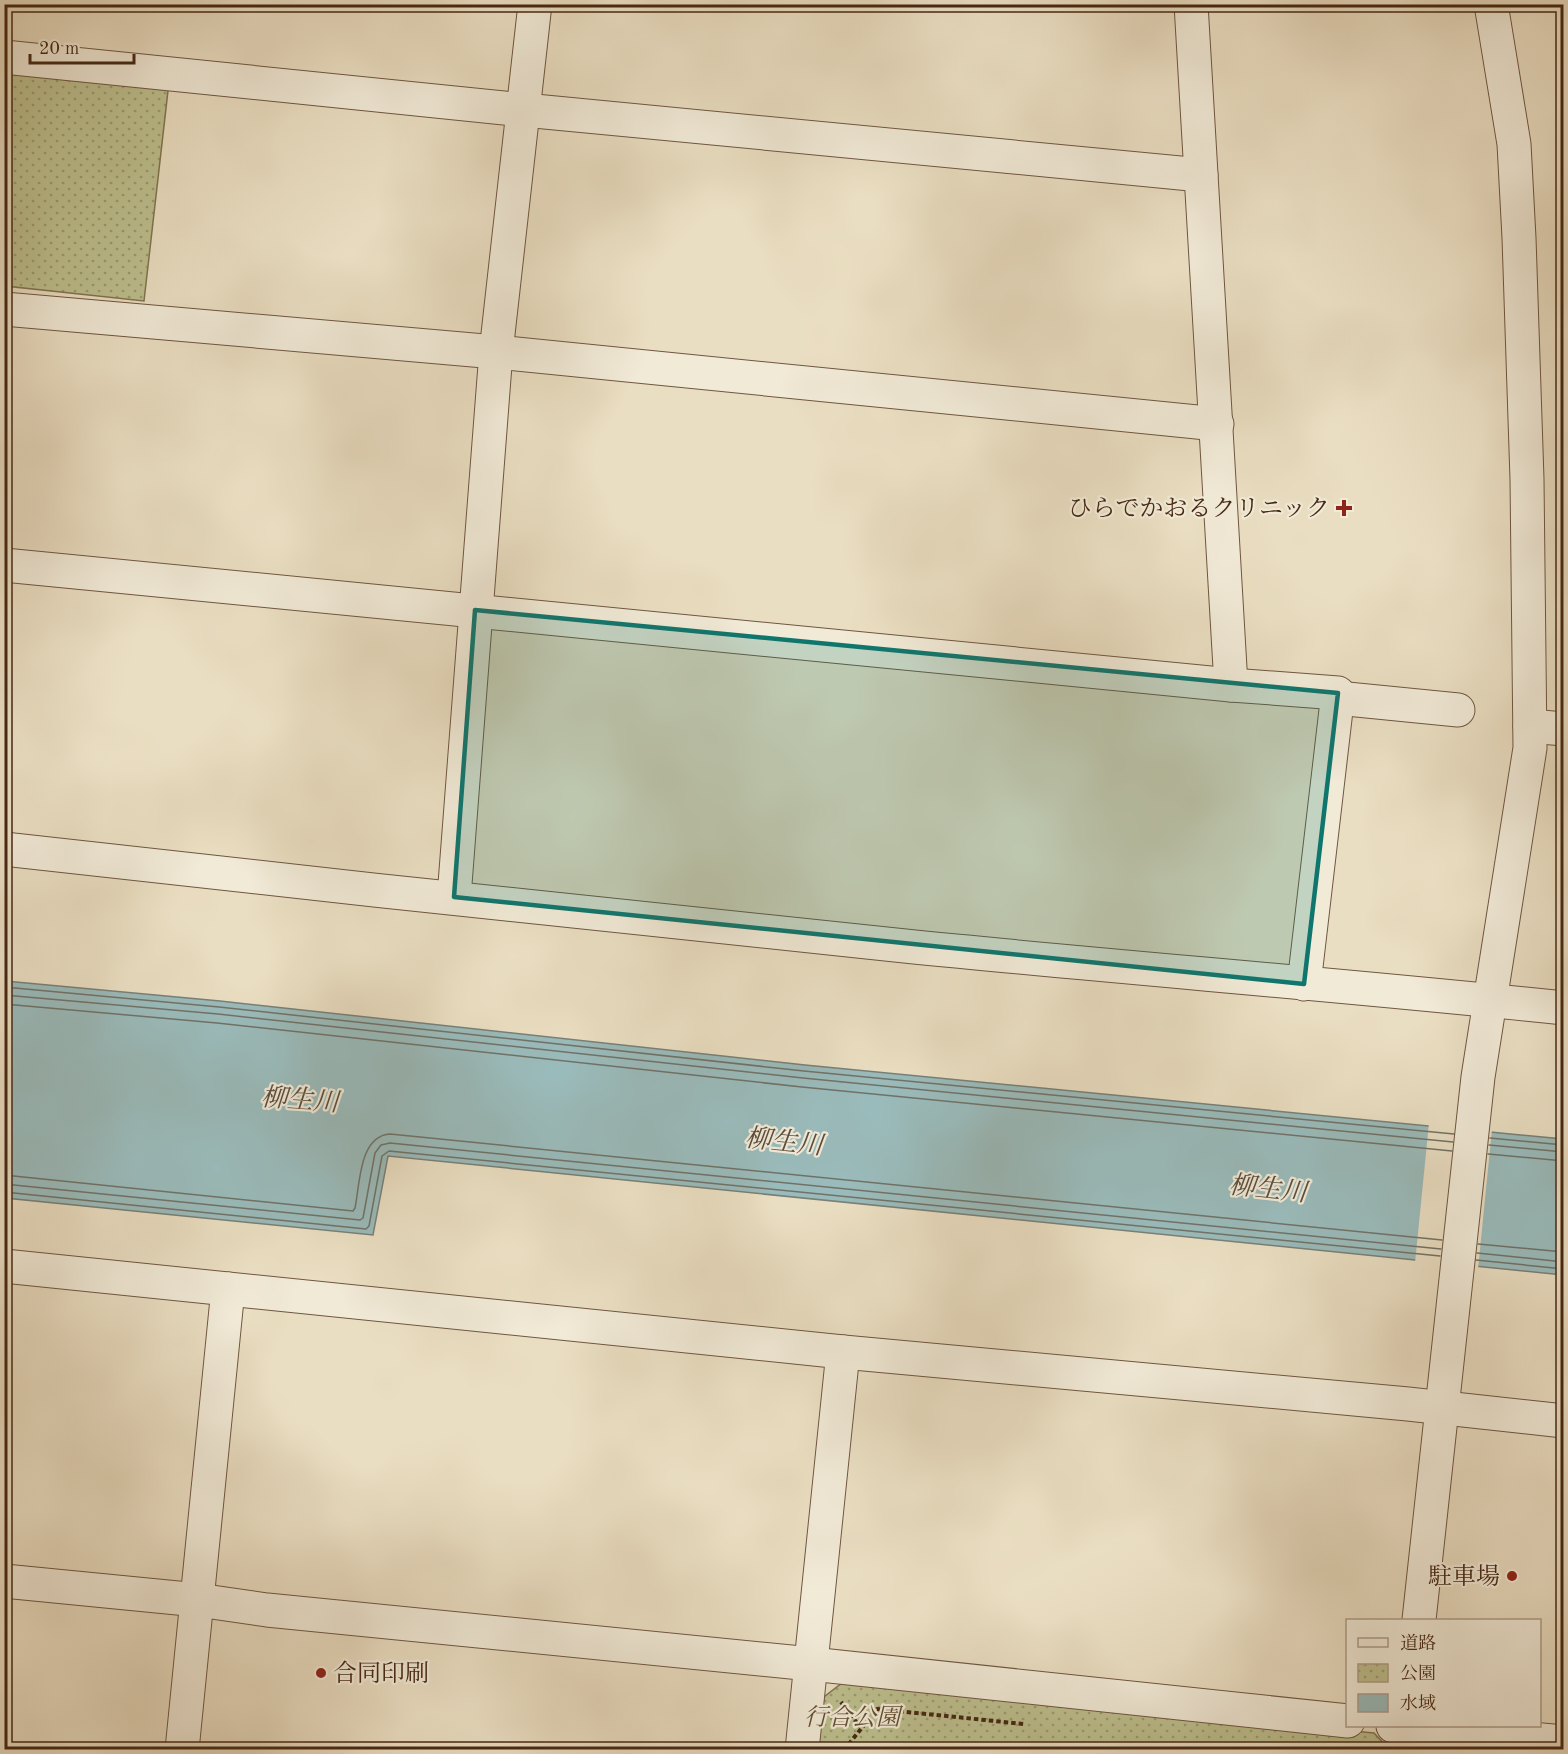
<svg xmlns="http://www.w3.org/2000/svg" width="1568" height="1754" font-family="'Old Standard TT','Noto Serif JP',serif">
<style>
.park{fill:url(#park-dots);stroke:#827451;stroke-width:1.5}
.water{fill:#9abbbb;stroke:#788078;stroke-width:1.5}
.pier{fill:#eadec2}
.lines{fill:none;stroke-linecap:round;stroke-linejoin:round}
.shore{stroke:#707268;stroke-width:1.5}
.minor-casing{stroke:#6f5640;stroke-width:35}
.path{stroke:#462814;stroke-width:4;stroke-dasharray:4.5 3;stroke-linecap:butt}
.minor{stroke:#f1ead7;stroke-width:33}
.marked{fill:#0f766e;fill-opacity:0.2;stroke:#0f766e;stroke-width:4.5;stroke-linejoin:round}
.poi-dot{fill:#8f2418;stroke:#f1ead7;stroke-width:2}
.labels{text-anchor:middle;stroke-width:4.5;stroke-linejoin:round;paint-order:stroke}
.poi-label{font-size:24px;fill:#462814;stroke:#f1ead7;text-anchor:end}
.park-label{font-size:24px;font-style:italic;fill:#644e32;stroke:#f1ead7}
.water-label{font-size:26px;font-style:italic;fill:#5b4d3e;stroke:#f1ead7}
</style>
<defs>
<pattern id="park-dots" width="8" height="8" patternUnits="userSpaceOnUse" patternTransform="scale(1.5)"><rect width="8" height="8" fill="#bdbf8e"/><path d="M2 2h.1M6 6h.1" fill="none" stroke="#9b9b73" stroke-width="1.8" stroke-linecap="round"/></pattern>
</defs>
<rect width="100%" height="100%" fill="#eadec2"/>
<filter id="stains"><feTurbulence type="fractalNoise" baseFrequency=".00333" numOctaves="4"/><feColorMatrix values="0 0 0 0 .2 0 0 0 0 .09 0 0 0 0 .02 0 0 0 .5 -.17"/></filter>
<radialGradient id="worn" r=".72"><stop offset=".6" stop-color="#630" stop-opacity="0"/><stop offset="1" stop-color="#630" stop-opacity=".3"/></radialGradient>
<g class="park">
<polygon points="5,65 169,82 144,301 5,286"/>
<polygon points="842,1683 1374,1733 1389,1749 816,1750 820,1700"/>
</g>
<polygon class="water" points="5,981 220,1001 805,1065 1563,1139 1563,1275 388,1156 373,1235 5,1198 6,1121 5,1120"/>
<polygon class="pier" points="1429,1123 1492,1129 1478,1269 1415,1263"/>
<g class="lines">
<g class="shore">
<polyline points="4,987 219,1007 804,1071 1454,1134"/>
<polyline points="4,995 218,1014 803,1078 1453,1142"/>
<polyline points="4,1004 217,1023 802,1087 1452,1151"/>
<polyline points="1490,1138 1564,1145"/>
<polyline points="1489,1145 1564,1152"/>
<polyline points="1488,1154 1564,1161"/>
<path d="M 4,1175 L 353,1211 L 355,1208 C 360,1184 359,1136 390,1134 L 1442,1240"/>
<polyline points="4,1184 360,1220 363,1218 375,1153 381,1145 390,1143 1441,1249"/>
<polyline points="4,1192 366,1229 369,1226 382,1156 389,1151 1440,1256"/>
<polyline points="1478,1244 1564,1252"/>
<polyline points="1477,1253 1564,1262"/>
<polyline points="1476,1260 1564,1269"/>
</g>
<defs>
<g id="minor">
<polyline points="1191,4 1231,685"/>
<polyline points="4,57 524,110 1201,175"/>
<polyline points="4,309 496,352 1217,424"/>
<polyline points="4,565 1231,685 1338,693 1304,984"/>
<polyline points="1337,698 1458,710"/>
<polyline points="1530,726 1564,729"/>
<path d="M 4,849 C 304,883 605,915 905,946 C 1124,968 1344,985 1564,1008"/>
<polyline points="454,897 496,352 535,4"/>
<polyline points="4,1266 843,1352 1408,1404 1564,1421"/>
<polyline points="4,1581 198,1600 267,1610 811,1664 1348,1721"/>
<polyline points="1419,1620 1478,1077 1530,748 1527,479 1519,238 1514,144 1491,4"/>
<polyline points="1393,1726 1564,1742"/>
<polyline points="182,1750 228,1289"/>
<polyline points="802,1750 843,1352"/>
</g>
</defs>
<use href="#minor" class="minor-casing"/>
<g class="path">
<polyline points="841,1702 860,1727"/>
<polyline points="844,1750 877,1709 1024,1724"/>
</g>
<use href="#minor" class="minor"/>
</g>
<path class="marked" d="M 475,610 L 1338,693 L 1304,984 L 454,897 Z"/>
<g class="poi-dot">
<path d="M1341 499h6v6h6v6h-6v6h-6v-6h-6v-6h6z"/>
<circle cx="1512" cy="1576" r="6"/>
<circle cx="321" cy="1673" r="6"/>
</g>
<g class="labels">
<g class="poi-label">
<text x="1330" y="516">ひらでかおるクリニック</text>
<text x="1500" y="1584">駐車場</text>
<text x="333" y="1681" text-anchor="start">合同印刷</text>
</g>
<g class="park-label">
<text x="852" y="1725">行合公園</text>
</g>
<g class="water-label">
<text transform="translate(300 1099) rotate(4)" y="9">柳生川</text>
<text transform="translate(784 1141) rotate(6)" y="9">柳生川</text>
<text transform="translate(1268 1188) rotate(6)" y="9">柳生川</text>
</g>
</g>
<rect width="1568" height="1754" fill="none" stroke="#eadec2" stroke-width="24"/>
<rect x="6" y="6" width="1556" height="1742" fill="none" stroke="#462814" stroke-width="3"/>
<rect x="12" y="12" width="1544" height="1730" fill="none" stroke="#462814" stroke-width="1.5"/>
<rect x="1346" y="1619" width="195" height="108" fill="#f1ead7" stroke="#ad9c89" stroke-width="1.5"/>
<rect x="1358" y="1638" width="30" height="9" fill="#f1ead7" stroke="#ad9c89" stroke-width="1.5"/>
<text x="1400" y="1649" font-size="18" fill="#462814">道路</text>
<rect x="1358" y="1664" width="30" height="18" fill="url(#park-dots)" stroke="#ad9c89" stroke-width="1.5"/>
<text x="1400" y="1679" font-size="18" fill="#462814">公園</text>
<rect x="1358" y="1694" width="30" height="18" fill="#9abbbb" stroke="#ad9c89" stroke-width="1.5"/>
<text x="1400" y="1709" font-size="18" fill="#462814">水域</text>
<path d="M30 54v9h104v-9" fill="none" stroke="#462814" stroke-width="3"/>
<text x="39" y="54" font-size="18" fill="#462814" stroke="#f1ead7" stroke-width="4.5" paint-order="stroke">20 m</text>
<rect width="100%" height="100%" filter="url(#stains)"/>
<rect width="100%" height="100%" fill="url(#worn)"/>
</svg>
